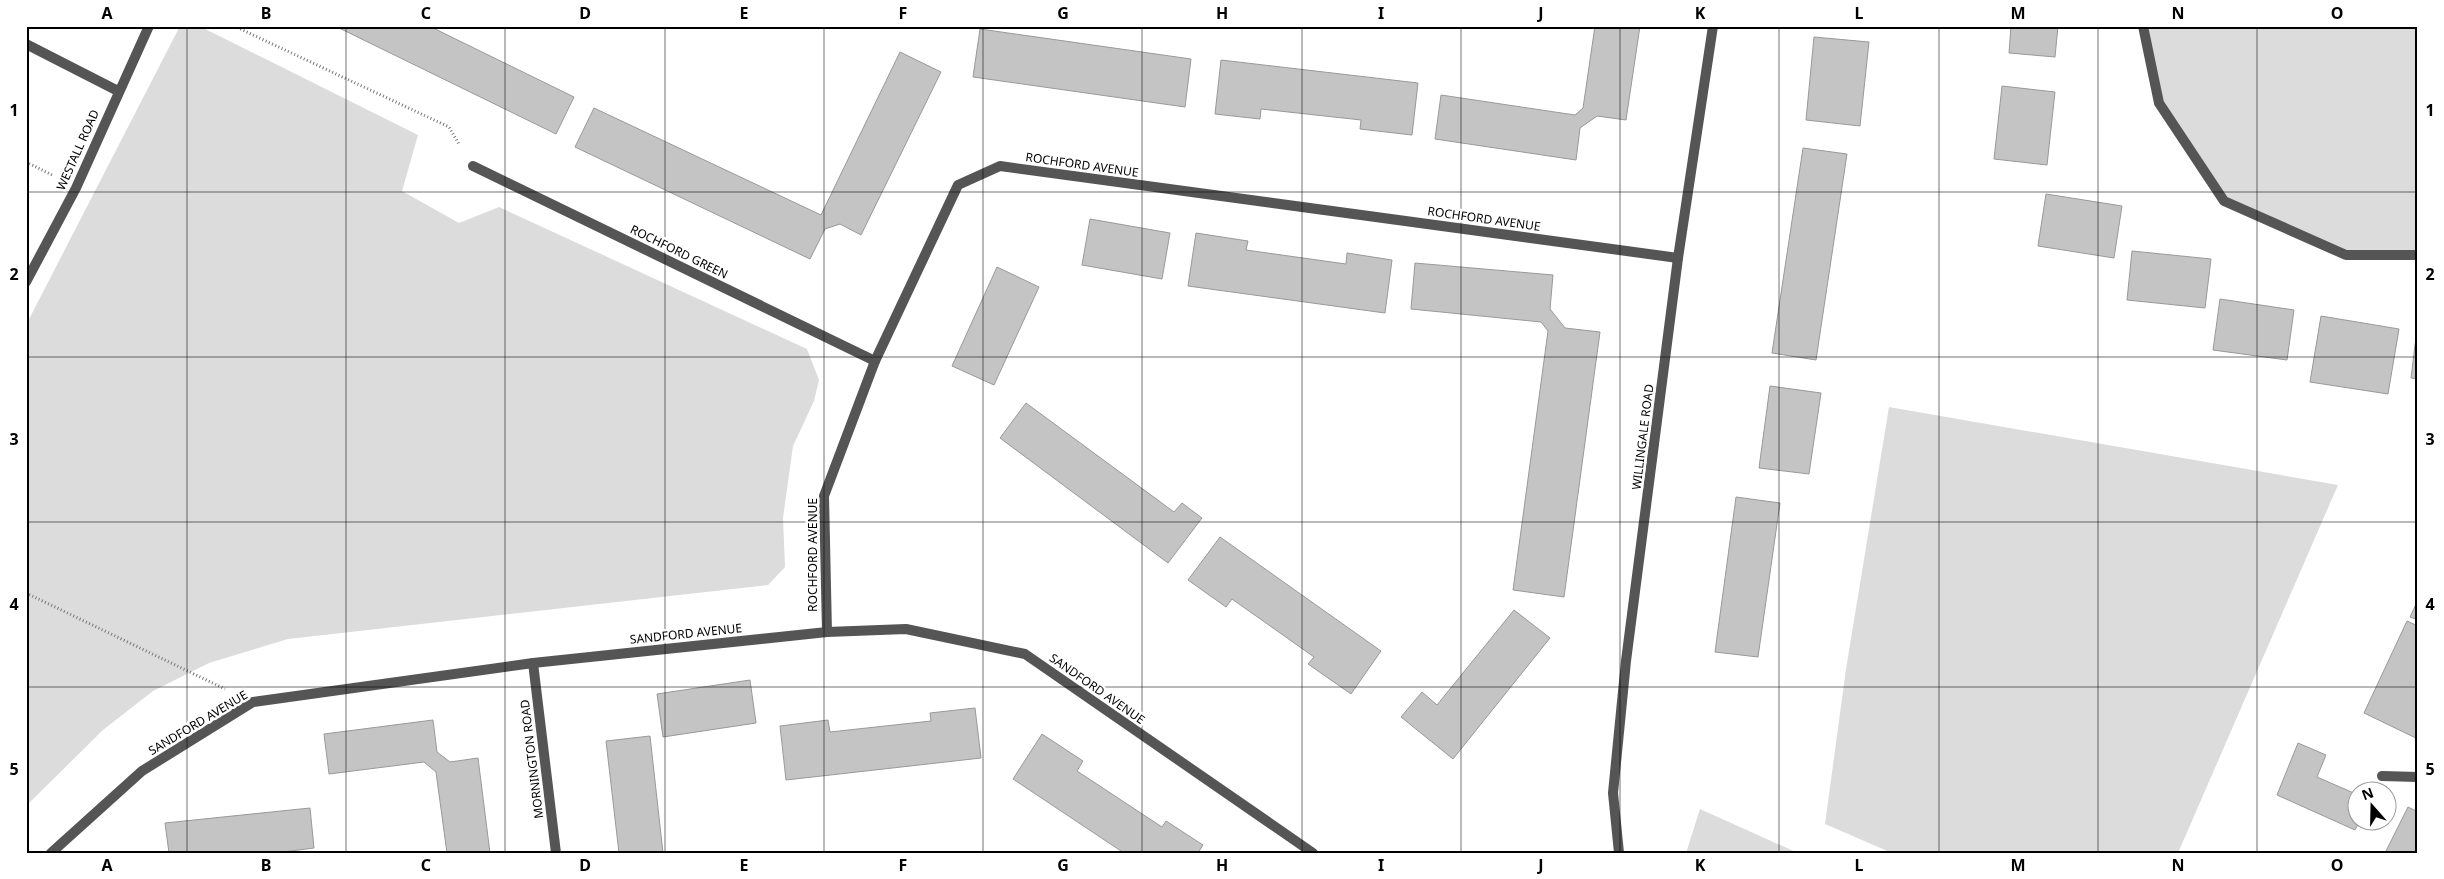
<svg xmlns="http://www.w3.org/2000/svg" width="2444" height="879" font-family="'Noto Sans',sans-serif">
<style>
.green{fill:#dcdcdc}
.building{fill:#c4c4c4;stroke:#999}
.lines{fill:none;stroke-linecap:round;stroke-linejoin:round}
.path{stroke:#777;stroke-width:3;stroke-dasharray:1 2.5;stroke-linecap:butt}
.minor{stroke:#555;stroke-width:10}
.grid{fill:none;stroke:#000;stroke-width:1;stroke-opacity:0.55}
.labels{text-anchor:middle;stroke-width:5;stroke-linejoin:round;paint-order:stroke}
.street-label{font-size:12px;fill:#000;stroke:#fff}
.neatline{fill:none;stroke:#000;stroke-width:2}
.grid-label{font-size:16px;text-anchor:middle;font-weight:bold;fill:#000}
</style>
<rect width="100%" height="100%" fill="#fff"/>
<g class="green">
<polygon points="180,26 199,26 418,135 402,191 459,223 499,207 807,349 819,380 814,401 793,446 783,518 785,567 768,585 288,639 209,663 153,691 103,730 26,806 26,325"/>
<polygon points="2143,26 2418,26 2418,255 2346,255 2224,201 2159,103"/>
<polygon points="1889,407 2338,485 2178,853 1892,853 1825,824 1846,669"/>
<polygon points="1700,809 1798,853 1686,853"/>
</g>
<g class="building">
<polygon points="335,26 429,26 574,97 556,134"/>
<polygon points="1595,26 1640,26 1626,120 1597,116 1580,128 1576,160 1435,139 1441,95 1575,115 1583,108"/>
<polygon points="2011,26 2058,26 2055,57 2009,53"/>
<polygon points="980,29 1191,59 1185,107 973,77"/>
<polygon points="1814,37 1869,42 1860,126 1806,120"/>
<polygon points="900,52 941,72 861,235 840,224 825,229 810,259 575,147 594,108 821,215"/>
<polygon points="1221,60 1418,83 1412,135 1360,129 1361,120 1261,109 1260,119 1215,114"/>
<polygon points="2002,86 2055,92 2047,165 1994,159"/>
<polygon points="1803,148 1847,154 1816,360 1772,353"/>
<polygon points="2046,194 2122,206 2114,258 2038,246"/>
<polygon points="1090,219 1170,233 1162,279 1082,265"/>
<polygon points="1196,233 1248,241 1246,250 1346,264 1347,253 1392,260 1385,313 1188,286"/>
<polygon points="2132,251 2211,259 2205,308 2127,300"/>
<polygon points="1415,263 1553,275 1550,309 1565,328 1600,332 1564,597 1513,590 1548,331 1541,322 1411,309"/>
<polygon points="997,267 1039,287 994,385 952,366"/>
<polygon points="2220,299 2294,310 2287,360 2213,350"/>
<polygon points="2321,316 2399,329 2388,394 2310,382"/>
<polygon points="2417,329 2418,329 2418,379 2411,378"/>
<polygon points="1770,386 1821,393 1809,474 1759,468"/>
<polygon points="1026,403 1174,512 1182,503 1202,518 1168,563 1000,438"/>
<polygon points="1736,497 1780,503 1758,657 1715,652"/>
<polygon points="1220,537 1381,651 1351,694 1308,664 1314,657 1232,599 1226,607 1188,580"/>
<polygon points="2418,600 2418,620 2410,617"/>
<polygon points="1514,610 1550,638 1453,759 1401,717 1422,692 1437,705"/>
<polygon points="2407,621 2418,626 2418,739 2364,713"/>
<polygon points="750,680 756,723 663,737 657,694"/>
<polygon points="975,708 981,758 786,780 780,726 828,720 830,732 931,721 930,713"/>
<polygon points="433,720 437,752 450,762 478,758 490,853 447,853 436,772 424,762 329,774 324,734"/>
<polygon points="1042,734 1083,761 1077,771 1162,827 1166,821 1203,845 1198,853 1124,853 1013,779"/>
<polygon points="650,736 663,853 619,853 606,741"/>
<polygon points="2298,743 2326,755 2317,777 2356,794 2356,822 2359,822 2355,830 2277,795"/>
<polygon points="2408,807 2418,812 2418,853 2385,853"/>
<polygon points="310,808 314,848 275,853 169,853 165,823"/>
</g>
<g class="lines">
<g class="path">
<polyline points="234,26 449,127 459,144"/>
<polyline points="26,162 54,176"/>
<polyline points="26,593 225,689"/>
</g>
<g class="minor">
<polyline points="2143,26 2159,103 2224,201 2346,255 2418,255"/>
<polyline points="26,44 118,91"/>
<polyline points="473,166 875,361"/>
<polyline points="26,282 76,188 149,26"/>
<polyline points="827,632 824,496 875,361 958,185 1000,166 1678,258"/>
<polyline points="533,663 556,853"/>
<polyline points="2382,776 2418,777"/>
<polyline points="51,853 142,771 253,702 533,663 827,632 906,629 1025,654 1313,853"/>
<polyline points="1619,853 1613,793 1626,661 1678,258 1713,26"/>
</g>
</g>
<path class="grid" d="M 187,26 L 187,853M 346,26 L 346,853M 505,26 L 505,853M 665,26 L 665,853M 824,26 L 824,853M 983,26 L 983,853M 1142,26 L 1142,853M 1302,26 L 1302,853M 1461,26 L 1461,853M 1620,26 L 1620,853M 1779,26 L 1779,853M 1939,26 L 1939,853M 2098,26 L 2098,853M 2257,26 L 2257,853M 26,192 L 2418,192M 26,357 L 2418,357M 26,522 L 2418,522M 26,687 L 2418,687"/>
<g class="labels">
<g class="street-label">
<text transform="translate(78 150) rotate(-66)" y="4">WESTALL ROAD</text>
<text transform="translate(1082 165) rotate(8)" y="4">ROCHFORD AVENUE</text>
<text transform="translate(1484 219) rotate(8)" y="4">ROCHFORD AVENUE</text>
<text transform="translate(679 252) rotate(26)" y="4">ROCHFORD GREEN</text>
<text transform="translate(1643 437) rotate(-83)" y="4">WILLINGALE ROAD</text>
<text transform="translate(813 555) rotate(-90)" y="4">ROCHFORD AVENUE</text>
<text transform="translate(686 634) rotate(-6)" y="4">SANDFORD AVENUE</text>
<text transform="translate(1097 689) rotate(35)" y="4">SANDFORD AVENUE</text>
<text transform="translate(198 723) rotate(-31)" y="4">SANDFORD AVENUE</text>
<text transform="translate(532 759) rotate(-97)" y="4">MORNINGTON ROAD</text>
</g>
</g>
<rect width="2444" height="879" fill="none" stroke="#ffffff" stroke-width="55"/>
<g transform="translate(2372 806) rotate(340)"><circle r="24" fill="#ffffff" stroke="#999999"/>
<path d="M0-4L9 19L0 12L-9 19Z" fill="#000000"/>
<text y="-8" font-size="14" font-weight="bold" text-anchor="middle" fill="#000000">N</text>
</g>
<rect x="28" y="28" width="2388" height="824" class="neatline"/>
<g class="grid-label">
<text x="107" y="19">A</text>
<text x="266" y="19">B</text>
<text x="426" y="19">C</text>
<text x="585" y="19">D</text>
<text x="744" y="19">E</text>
<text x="903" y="19">F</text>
<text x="1063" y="19">G</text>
<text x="1222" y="19">H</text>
<text x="1381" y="19">I</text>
<text x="1541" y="19">J</text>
<text x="1700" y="19">K</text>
<text x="1859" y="19">L</text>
<text x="2018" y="19">M</text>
<text x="2178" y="19">N</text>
<text x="2337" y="19">O</text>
<text x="14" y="116">1</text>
<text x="2430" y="116">1</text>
<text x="14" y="280">2</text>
<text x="2430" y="280">2</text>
<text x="14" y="445">3</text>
<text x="2430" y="445">3</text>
<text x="14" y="610">4</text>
<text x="2430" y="610">4</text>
<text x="14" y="775">5</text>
<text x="2430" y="775">5</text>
<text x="107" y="871">A</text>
<text x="266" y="871">B</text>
<text x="426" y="871">C</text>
<text x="585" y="871">D</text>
<text x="744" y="871">E</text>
<text x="903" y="871">F</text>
<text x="1063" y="871">G</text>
<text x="1222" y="871">H</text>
<text x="1381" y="871">I</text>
<text x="1541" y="871">J</text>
<text x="1700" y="871">K</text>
<text x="1859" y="871">L</text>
<text x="2018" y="871">M</text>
<text x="2178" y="871">N</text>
<text x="2337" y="871">O</text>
</g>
</svg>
